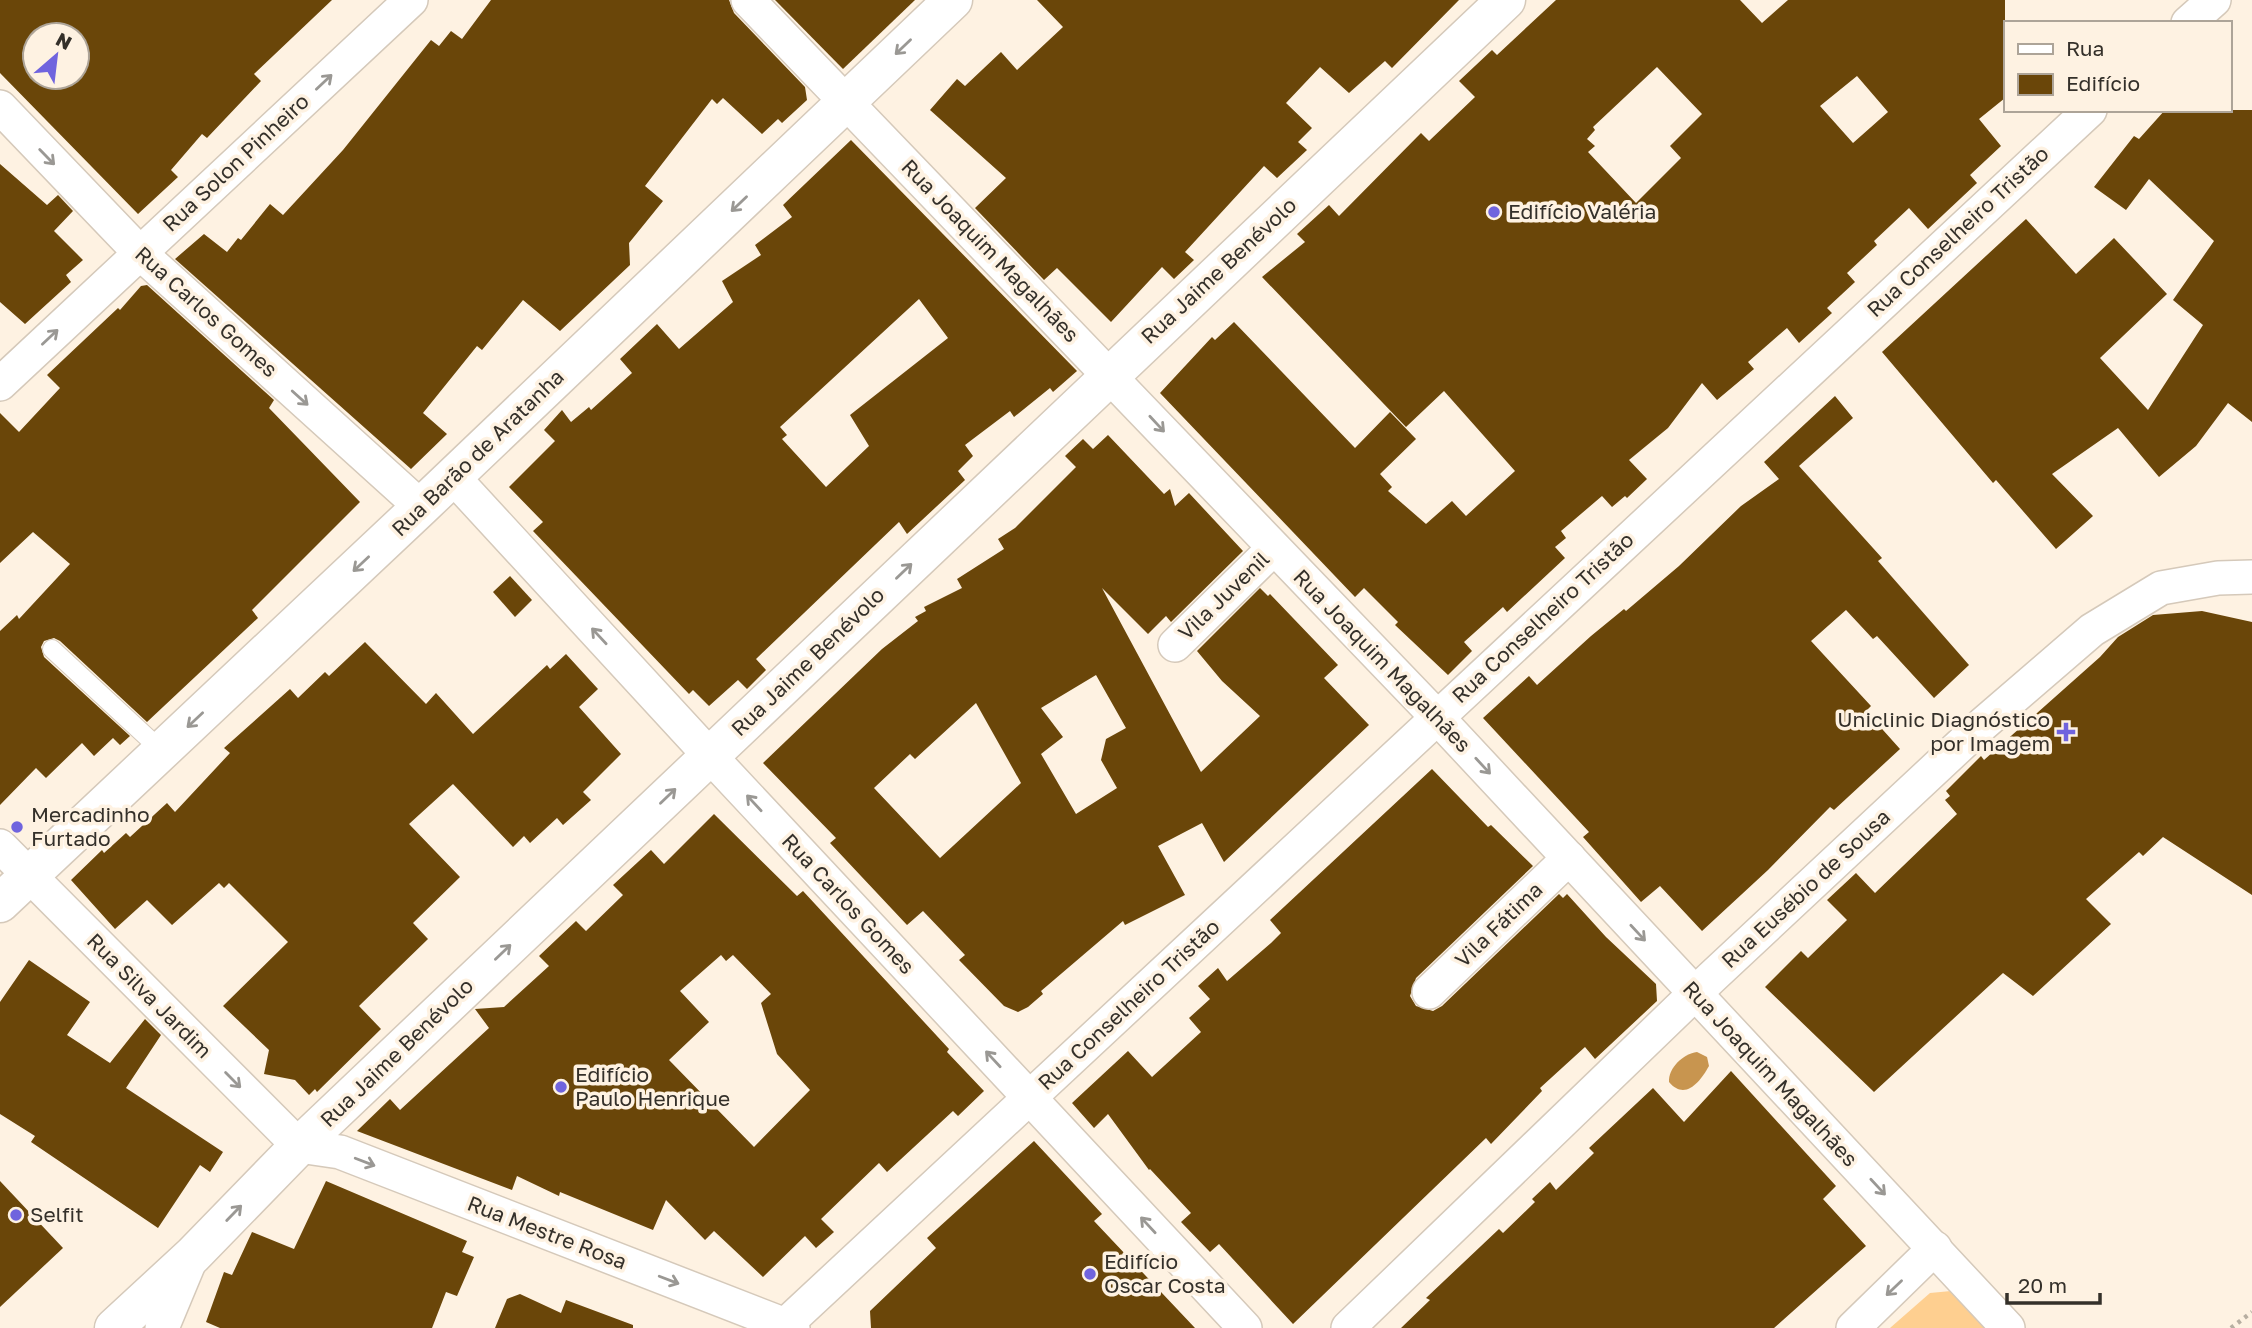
<svg xmlns="http://www.w3.org/2000/svg" width="2252" height="1328" font-family="'Golos Text',sans-serif">
<style>
.green{fill:#fecf90}
.water{fill:#c8954f}
.building{fill:#6a4609;fill-rule:evenodd}
.lines{fill:none;stroke-linecap:round;stroke-linejoin:round}
.service-casing{stroke:#d5c9ba;stroke-width:20}
.minor-casing{stroke:#d5c9ba;stroke-width:36}
.tertiary-casing{stroke:#d5c9ba;stroke-width:41}
.path{stroke:#b7aea1;stroke-width:4.5;stroke-dasharray:3.5 5;stroke-linecap:butt}
.service{stroke:#fff;stroke-width:18}
.minor{stroke:#fff;stroke-width:33}
.tertiary{stroke:#fff;stroke-width:38}
.oneway{stroke:#9a9894}
.poi-dot{fill:#7064de;stroke:#fef2e2;stroke-width:2.5}
.labels{text-anchor:middle;stroke-width:7;stroke-linejoin:round;paint-order:stroke}
.street-label{font-size:21px;fill:#34302a;stroke:#fef2e2}
.poi-label{font-size:21px;fill:#34302a;stroke:#fef2e2;text-anchor:start}
</style>
<rect width="100%" height="100%" fill="#fef2e2"/>
<polygon class="green" points="1951,1291 1989,1328 1890,1328 1930,1293"/>
<path class="water" d="M 1697,1052 L 1707,1057 L 1709,1066 C 1700,1082 1685,1101 1669,1082 C 1668,1068 1683,1054 1697,1052 Z"/>
<g class="building">
<path d="M 0,0 L 332,0 L 254,74 L 261,81 L 207,138 L 202,134 L 171,170 L 178,177 L 138,214 L 0,73 ZM 35,35 L 77,35 L 77,77 L 35,77 Z"/>
<polygon points="491,0 729,0 734,13 805,87 807,100 782,123 778,119 762,134 723,98 717,104 712,99 645,186 663,201 629,243 630,265 560,331 523,300 482,350 477,346 423,413 447,434 411,469 175,259 204,234 227,252 238,238 241,240 270,204 283,215 343,150 431,40 439,46 451,31 462,39"/>
<polygon points="775,0 915,0 843,69"/>
<polygon points="1037,0 1459,0 1392,68 1385,61 1349,93 1320,67 1286,103 1312,128 1298,142 1307,150 1277,178 1264,166 1185,252 1194,260 1174,279 1162,267 1111,322 1057,268 1044,280 975,208 1006,178 930,110 957,79 965,86 1001,52 1017,70 1063,27"/>
<path d="M 1556,0 L 1740,0 L 1762,23 L 1788,0 L 2005,0 L 2005,98 L 1979,119 L 2001,146 L 1970,175 L 1977,183 L 1928,229 L 1909,208 L 1874,241 L 1877,245 L 1847,273 L 1855,282 L 1827,308 L 1832,313 L 1799,343 L 1787,328 L 1748,362 L 1754,369 L 1717,400 L 1702,383 L 1668,428 L 1629,460 L 1647,479 L 1627,498 L 1625,496 L 1612,507 L 1602,496 L 1561,531 L 1566,538 L 1555,547 L 1565,558 L 1507,612 L 1503,607 L 1464,642 L 1472,651 L 1448,675 L 1395,625 L 1398,622 L 1364,588 L 1355,597 L 1160,393 L 1212,337 L 1215,340 L 1234,322 L 1355,448 L 1390,412 L 1416,439 L 1380,474 L 1392,487 L 1388,491 L 1426,524 L 1452,501 L 1466,516 L 1515,471 L 1444,391 L 1406,427 L 1262,277 L 1305,242 L 1297,234 L 1329,205 L 1339,216 L 1421,133 L 1429,141 L 1475,97 L 1459,81 L 1492,50 L 1497,55 ZM 1657,67 L 1702,114 L 1670,146 L 1681,158 L 1636,203 L 1588,152 L 1595,146 L 1587,139 L 1595,130 L 1593,127 ZM 1857,76 L 1888,112 L 1853,143 L 1820,106 Z"/>
<polygon points="2165,110 2252,110 2252,422 2228,403 2196,446 2159,477 2118,428 2052,474 2093,516 2056,549 1996,480 1993,483 1882,352 2026,219 2076,274 2114,238 2167,294 2100,358 2148,410 2203,325 2173,300 2214,241 2149,179 2126,210 2094,187 2134,136 2139,139"/>
<path d="M 851,140 L 1077,371 L 1053,392 L 1050,388 L 1014,417 L 1010,411 L 965,445 L 973,456 L 958,471 L 965,480 L 907,534 L 899,522 L 756,659 L 766,670 L 747,689 L 738,680 L 709,706 L 693,690 L 689,694 L 533,531 L 543,522 L 509,487 L 555,441 L 544,430 L 562,410 L 571,422 L 589,407 L 591,410 L 632,373 L 620,359 L 657,324 L 679,349 L 733,302 L 722,281 L 761,255 L 755,245 L 792,217 L 783,205 ZM 919,299 L 948,338 L 850,415 L 869,446 L 826,487 L 782,439 L 787,435 L 780,427 Z"/>
<polygon points="0,164 47,205 58,195 73,211 54,231 83,260 66,275 71,282 25,324 0,302"/>
<polygon points="147,285 274,400 269,408 360,502 252,610 258,618 147,722 60,641 54,638 44,641 41,647 44,657 130,736 120,745 113,738 94,756 82,743 46,778 36,768 0,805 0,631 17,615 19,619 70,564 33,532 0,563 0,413 19,432 60,388 47,375 118,308 120,310 141,286"/>
<polygon points="1835,396 1853,418 1799,466 1882,558 1878,561 1969,665 1934,698 1877,636 1873,639 1846,610 1811,641 1871,706 1866,711 1900,749 1834,810 1830,807 1768,870 1702,931 1660,886 1641,902 1583,837 1589,832 1483,718 1529,676 1537,685 1591,636 1624,609 1626,611 1679,566 1741,506 1779,479 1764,462"/>
<path d="M 1108,435 L 1164,494 L 1170,489 L 1175,506 L 1189,493 L 1243,551 L 1171,622 L 1166,616 L 1148,634 L 1102,588 L 1201,772 L 1260,716 L 1222,681 L 1197,651 L 1260,588 L 1268,596 L 1270,594 L 1338,665 L 1324,678 L 1369,725 L 1224,862 L 1202,823 L 1158,846 L 1185,895 L 1125,925 L 1123,921 L 1041,991 L 1043,994 L 1028,1007 L 1018,1012 L 1004,1006 L 959,960 L 965,955 L 923,911 L 907,925 L 830,843 L 836,838 L 763,763 L 882,649 L 918,621 L 915,617 L 926,611 L 924,607 L 962,588 L 957,579 L 1004,549 L 998,539 L 1015,528 L 1076,467 L 1065,456 L 1083,439 L 1093,449 ZM 1096,675 L 1126,728 L 1106,739 L 1101,760 L 1117,788 L 1076,814 L 1041,754 L 1063,737 L 1041,708 ZM 976,703 L 1021,783 L 940,858 L 874,788 L 910,754 L 915,759 Z"/>
<polygon points="510,576 532,600 515,617 493,592"/>
<polygon points="2202,611 2252,622 2252,895 2163,837 2143,856 2139,852 2086,899 2111,924 2033,996 2003,973 1874,1092 1765,987 1801,951 1808,958 1847,920 1827,900 1856,873 1875,893 1957,814 1945,800 1950,796 1946,791 1981,756 1984,760 2100,657 2118,637 2153,615"/>
<polygon points="365,642 426,704 436,693 473,734 547,665 550,669 566,654 598,689 579,707 621,754 583,792 591,800 563,825 557,818 530,843 524,836 513,847 453,784 409,824 460,877 413,923 428,939 359,1006 381,1029 317,1092 315,1089 309,1095 295,1080 264,1074 269,1050 223,1006 288,942 229,883 224,888 219,883 172,925 147,900 115,929 71,880 102,850 104,853 126,833 130,837 167,803 175,812 230,753 224,748 290,689 298,698 325,672 329,676"/>
<polygon points="1432,769 1488,827 1491,825 1533,866 1416,978 1410,996 1416,1006 1433,1011 1442,1006 1559,894 1563,898 1567,894 1606,937 1656,984 1657,1001 1595,1059 1585,1047 1540,1088 1542,1091 1491,1144 1486,1138 1293,1324 1219,1244 1210,1252 1181,1222 1191,1213 1150,1169 1149,1170 1108,1114 1094,1128 1072,1103 1128,1051 1152,1077 1201,1032 1189,1018 1210,999 1198,986 1218,968 1227,981 1271,943 1281,933 1270,920"/>
<path d="M 714,814 L 797,896 L 803,891 L 949,1049 L 947,1052 L 984,1091 L 958,1116 L 953,1111 L 887,1172 L 879,1163 L 821,1219 L 834,1232 L 816,1248 L 805,1236 L 763,1277 L 714,1231 L 705,1240 L 666,1200 L 653,1230 L 560,1192 L 559,1196 L 517,1176 L 512,1190 L 357,1131 L 390,1099 L 400,1110 L 489,1028 L 475,1009 L 504,1007 L 549,966 L 539,956 L 576,921 L 586,931 L 623,895 L 613,885 L 651,850 L 664,864 ZM 721,955 L 726,961 L 733,955 L 771,994 L 761,1003 L 777,1054 L 810,1090 L 754,1147 L 669,1060 L 709,1022 L 680,991 Z"/>
<polygon points="29,960 90,1002 67,1035 110,1063 145,1019 161,1035 126,1088 223,1152 210,1172 200,1165 158,1228 31,1142 35,1136 0,1114 0,1002"/>
<polygon points="1731,1071 1836,1186 1823,1199 1866,1246 1774,1328 1401,1328 1430,1300 1426,1298 1499,1229 1503,1233 1535,1202 1532,1199 1550,1182 1556,1190 1594,1153 1589,1148 1653,1088 1684,1122"/>
<polygon points="1034,1141 1102,1214 1094,1221 1195,1328 871,1328 870,1311 936,1248 927,1238"/>
<polygon points="0,1181 63,1248 0,1307"/>
<polygon points="326,1181 467,1241 462,1252 474,1257 457,1296 446,1292 432,1328 220,1328 206,1322 224,1272 232,1275 252,1232 294,1249"/>
<polygon points="520,1294 561,1313 566,1300 633,1325 633,1328 495,1328 507,1299"/>
</g>
<g class="lines">
<defs>
<polyline id="service" points="52,649 162,751"/>
<g id="minor">
<polyline points="748,0 1436,716 2008,1328"/>
<polyline points="2188,23 2214,0"/>
<polyline points="0,107 140,253 421,507"/>
<polyline points="0,384 411,0"/>
<polyline points="453,477 710,756 1245,1328"/>
<polyline points="1175,645 1274,548"/>
<polyline points="0,846 299,1146 340,1152 793,1328"/>
<polyline points="1429,992 1569,858"/>
<polyline points="162,1328 192,1256"/>
<polyline points="782,1328 2090,110"/>
<polyline points="1348,1328 1711,978 1983,724 2092,630 2161,588 2218,578 2252,577"/>
<polyline points="1853,1328 1935,1248"/>
</g>
<g id="tertiary">
<polyline points="0,903 421,507 953,0"/>
<polyline points="114,1328 193,1255 299,1146 1506,0"/>
</g>
</defs>
<use href="#service" class="service-casing"/>
<use href="#minor" class="minor-casing"/>
<use href="#tertiary" class="tertiary-casing"/>
<polyline class="path" points="2231,1328 2252,1312"/>
<use href="#service" class="service"/>
<use href="#minor" class="minor"/>
<use href="#tertiary" class="tertiary"/>
</g>
<defs><path id="oneway-shaft" d="M-6 0H5M1.5-3L5.5 0L1.5 3" fill="none" stroke-width="1.6" stroke-linecap="round" stroke-linejoin="round" transform="scale(1.75)"/></defs>
<g class="oneway">
<use href="#oneway-shaft" transform="translate(903 47) rotate(136)"/>
<use href="#oneway-shaft" transform="translate(324 82) rotate(-43)"/>
<use href="#oneway-shaft" transform="translate(47 157) rotate(46)"/>
<use href="#oneway-shaft" transform="translate(739 204) rotate(136)"/>
<use href="#oneway-shaft" transform="translate(50 337) rotate(-43)"/>
<use href="#oneway-shaft" transform="translate(300 398) rotate(42)"/>
<use href="#oneway-shaft" transform="translate(1157 424) rotate(47)"/>
<use href="#oneway-shaft" transform="translate(361 564) rotate(137)"/>
<use href="#oneway-shaft" transform="translate(904 571) rotate(-44)"/>
<use href="#oneway-shaft" transform="translate(599 636) rotate(-133)"/>
<use href="#oneway-shaft" transform="translate(195 720) rotate(137)"/>
<use href="#oneway-shaft" transform="translate(1483 766) rotate(47)"/>
<use href="#oneway-shaft" transform="translate(668 796) rotate(-44)"/>
<use href="#oneway-shaft" transform="translate(754 803) rotate(-133)"/>
<use href="#oneway-shaft" transform="translate(1638 933) rotate(47)"/>
<use href="#oneway-shaft" transform="translate(503 952) rotate(-44)"/>
<use href="#oneway-shaft" transform="translate(993 1059) rotate(-133)"/>
<use href="#oneway-shaft" transform="translate(233 1080) rotate(45)"/>
<use href="#oneway-shaft" transform="translate(365 1162) rotate(21)"/>
<use href="#oneway-shaft" transform="translate(1878 1187) rotate(47)"/>
<use href="#oneway-shaft" transform="translate(234 1213) rotate(-46)"/>
<use href="#oneway-shaft" transform="translate(1148 1225) rotate(-133)"/>
<use href="#oneway-shaft" transform="translate(669 1280) rotate(21)"/>
<use href="#oneway-shaft" transform="translate(1894 1288) rotate(136)"/>
</g>
<g class="poi-dot">
<circle cx="1494" cy="212" r="7"/>
<path d="M2062.5 721.5h7v7h7v7h-7v7h-7v-7h-7v-7h7z"/>
<circle cx="17" cy="827" r="7"/>
<circle cx="561" cy="1087" r="7"/>
<circle cx="16" cy="1215" r="7"/>
<circle cx="1090" cy="1274" r="7"/>
</g>
<g class="labels">
<g class="street-label">
<text transform="translate(236 163) rotate(-43)" y="7">Rua Solon Pinheiro</text>
<text transform="translate(1958 232) rotate(-43)" y="7">Rua Conselheiro Tristão</text>
<text transform="translate(990 251) rotate(46)" y="7">Rua Joaquim Magalhães</text>
<text transform="translate(1219 271) rotate(-43)" y="7">Rua Jaime Benévolo</text>
<text transform="translate(206 312) rotate(42)" y="7">Rua Carlos Gomes</text>
<text transform="translate(478 453) rotate(-44)" y="7">Rua Barão de Aratanha</text>
<text transform="translate(1224 596) rotate(-44)" y="7">Vila Juvenil</text>
<text transform="translate(1543 618) rotate(-43)" y="7">Rua Conselheiro Tristão</text>
<text transform="translate(1382 661) rotate(46)" y="7">Rua Joaquim Magalhães</text>
<text transform="translate(808 662) rotate(-44)" y="7">Rua Jaime Benévolo</text>
<text transform="translate(1806 889) rotate(-43)" y="7">Rua Eusébio de Sousa</text>
<text transform="translate(848 904) rotate(47)" y="7">Rua Carlos Gomes</text>
<text transform="translate(1499 925) rotate(-44)" y="7">Vila Fátima</text>
<text transform="translate(149 996) rotate(45)" y="7">Rua Silva Jardim</text>
<text transform="translate(1129 1005) rotate(-43)" y="7">Rua Conselheiro Tristão</text>
<text transform="translate(397 1053) rotate(-44)" y="7">Rua Jaime Benévolo</text>
<text transform="translate(1770 1074) rotate(47)" y="7">Rua Joaquim Magalhães</text>
<text transform="translate(547 1233) rotate(21)" y="7">Rua Mestre Rosa</text>
</g>
<g class="poi-label">
<text x="1508" y="219">Edifício Valéria</text>
<text x="2050" y="727" text-anchor="end">Uniclinic Diagnóstico<tspan x="2050" dy="24">por Imagem</tspan></text>
<text x="31" y="822">Mercadinho<tspan x="31" dy="24">Furtado</tspan></text>
<text x="575" y="1082">Edifício<tspan x="575" dy="24">Paulo Henrique</tspan></text>
<text x="30" y="1222">Selfit</text>
<text x="1104" y="1269">Edifício<tspan x="1104" dy="24">Oscar Costa</tspan></text>
</g>
</g>
<rect x="2004" y="21" width="228" height="91" fill="#fef2e2" stroke="#ada498" stroke-width="2"/>
<rect x="2018" y="44" width="35" height="10" fill="#ffffff" stroke="#ada498" stroke-width="2"/>
<text x="2066" y="56" font-size="21" fill="#34302a">Rua</text>
<rect x="2018" y="74" width="35" height="21" fill="#6a4609" stroke="#ada498" stroke-width="2"/>
<text x="2066" y="91" font-size="21" fill="#34302a">Edifício</text>
<g transform="translate(56 56) rotate(28)"><circle r="33" fill="#fef2e2" stroke="#ada498" stroke-width="2"/>
<path d="M0-5L12 26L0 18L-12 26Z" fill="#7064de"/>
<text y="-10" font-size="19" font-weight="bold" text-anchor="middle" fill="#34302a">N</text>
</g>
<path d="M2007 1293v10h93v-10" fill="none" stroke="#34302a" stroke-width="3.5"/>
<text x="2018" y="1293" font-size="21" fill="#34302a" stroke="#fef2e2" stroke-width="5" paint-order="stroke">20 m</text>
</svg>
